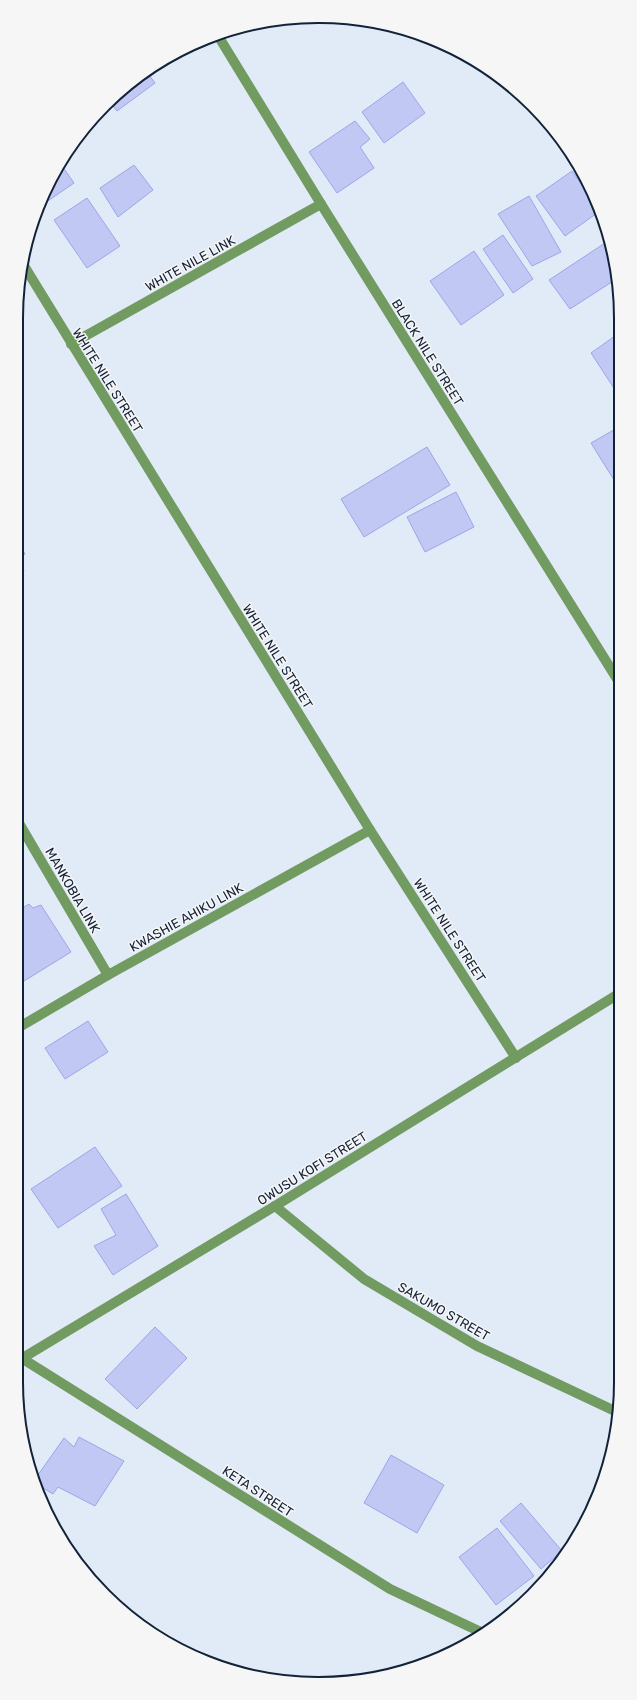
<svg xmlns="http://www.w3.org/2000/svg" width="637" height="1700" font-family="Rubik,sans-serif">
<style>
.building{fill:#c0c8f3;stroke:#9ca6e9}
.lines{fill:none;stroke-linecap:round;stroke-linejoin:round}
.street{stroke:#719b61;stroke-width:10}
.labels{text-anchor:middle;stroke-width:3;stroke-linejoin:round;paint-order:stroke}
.street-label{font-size:13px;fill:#122239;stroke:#f6f6f6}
.rim{fill:none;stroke:#122239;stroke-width:2}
</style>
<rect width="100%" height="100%" fill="#e1eaf7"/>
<g class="building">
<polygon points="146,71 155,83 117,111 109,101 119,91"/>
<polygon points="403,82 425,113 384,143 362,112"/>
<polygon points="355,121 370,139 360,147 374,168 337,193 309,152"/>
<polygon points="60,163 74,183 42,205 40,203 47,185"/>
<polygon points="134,165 153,190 118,217 100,188"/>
<polygon points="572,171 600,211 565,236 536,196"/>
<polygon points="529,196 561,252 532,266 498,214"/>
<polygon points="87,198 120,246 87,268 54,220"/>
<polygon points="503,235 533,279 513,293 483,249"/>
<polygon points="608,241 618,278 570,309 549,280"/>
<polygon points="474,251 504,295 461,325 430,281"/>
<polygon points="619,333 619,396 591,353"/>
<polygon points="619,427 619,488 591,443"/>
<polygon points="427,447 450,485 364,537 341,499"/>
<polygon points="456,492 474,527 425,552 407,517"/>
<polygon points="16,539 25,554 19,558 24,571 16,576"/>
<polygon points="29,904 33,908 41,905 71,952 16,986 16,912"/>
<polygon points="88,1021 108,1052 65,1079 45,1048"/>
<polygon points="95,1147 122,1186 58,1228 31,1189"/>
<polygon points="126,1194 158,1246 113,1275 94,1246 116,1235 101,1209"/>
<polygon points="155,1327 187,1358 137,1409 105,1379"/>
<polygon points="79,1437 124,1461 95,1506 58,1487 53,1494 33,1482 64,1438 74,1447"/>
<polygon points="391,1455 444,1485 417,1533 364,1503"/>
<polygon points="521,1503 562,1551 541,1569 500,1521"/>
<polygon points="497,1528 534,1576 496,1605 459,1557"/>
</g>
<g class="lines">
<g class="street">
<polyline points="217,34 321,204 619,682"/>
<polyline points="23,264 370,830 516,1058"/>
<polyline points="71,344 321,204"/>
<polyline points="16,818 108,975"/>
<polyline points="16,1029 108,975 370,830"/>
<polyline points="275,1206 364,1279 477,1346 617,1412"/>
<polyline points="23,1359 390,1589 485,1634"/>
<polyline points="16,1362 275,1206 620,993"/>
</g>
</g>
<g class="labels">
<g class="street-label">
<text transform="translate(190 263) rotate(-29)" y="5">WHITE NILE LINK</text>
<text transform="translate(428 352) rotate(58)" y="5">BLACK NILE STREET</text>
<text transform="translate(108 380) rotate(58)" y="5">WHITE NILE STREET</text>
<text transform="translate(278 656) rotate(58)" y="5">WHITE NILE STREET</text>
<text transform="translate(73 890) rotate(60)" y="5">MANKOBIA LINK</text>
<text transform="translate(186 917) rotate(-29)" y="5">KWASHIE AHIKU LINK</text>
<text transform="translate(450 930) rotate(57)" y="5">WHITE NILE STREET</text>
<text transform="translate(312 1168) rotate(-32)" y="5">OWUSU KOFI STREET</text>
<text transform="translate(444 1311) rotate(30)" y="5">SAKUMO STREET</text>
<text transform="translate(258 1491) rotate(33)" y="5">KETA STREET</text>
</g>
</g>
<path d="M0 0H637V1700H0ZM318 23H319A295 295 0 0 1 614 318V1382A295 295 0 0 1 319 1677H318A295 295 0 0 1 23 1382V318A295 295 0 0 1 318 23Z" fill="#f6f6f6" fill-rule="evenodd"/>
<path class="rim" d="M318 23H319A295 295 0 0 1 614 318V1382A295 295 0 0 1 319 1677H318A295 295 0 0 1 23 1382V318A295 295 0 0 1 318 23Z"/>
</svg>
